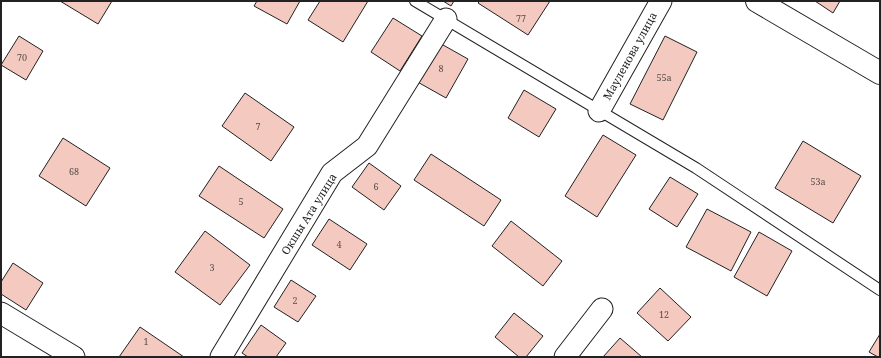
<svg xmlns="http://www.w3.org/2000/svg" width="881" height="358" font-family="'Noto Serif',serif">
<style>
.building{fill:#f3c9c0;stroke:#222}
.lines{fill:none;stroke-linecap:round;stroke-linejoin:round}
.service-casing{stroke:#222;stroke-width:12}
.minor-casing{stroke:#222;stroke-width:23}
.tertiary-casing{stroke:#222;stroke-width:24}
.service{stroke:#fff;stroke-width:10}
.minor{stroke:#fff;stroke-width:21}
.tertiary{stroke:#fff;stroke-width:22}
.labels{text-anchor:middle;stroke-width:3;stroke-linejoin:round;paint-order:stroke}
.number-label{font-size:9px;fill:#564c4a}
.street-label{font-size:11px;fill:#222;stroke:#fff}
</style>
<rect width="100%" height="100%" fill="#fff"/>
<g class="building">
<polygon points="60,1 112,1 98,24"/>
<polygon points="257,1 300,1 287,24 254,6"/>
<polygon points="320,1 368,1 343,42 308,20"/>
<polygon points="443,1 454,1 451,6"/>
<polygon points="480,1 550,1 528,35 478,3"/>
<polygon points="815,1 840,1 833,13"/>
<polygon points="393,18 422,36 400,71 371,52"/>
<polygon points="19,36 43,51 26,80 1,65"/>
<polygon points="665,36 697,52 663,120 630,104"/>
<polygon points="436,41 468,59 446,98 414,80"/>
<polygon points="524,90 556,109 539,137 508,118"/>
<polygon points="245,93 294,127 271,161 222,126"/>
<polygon points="603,135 636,155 597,217 565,196"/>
<polygon points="63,138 110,168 86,206 39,176"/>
<polygon points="803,141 861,176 833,223 775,188"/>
<polygon points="431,154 501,200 484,226 414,180"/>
<polygon points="369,163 401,186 384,210 352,187"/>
<polygon points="219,166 283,209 264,238 199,196"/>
<polygon points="670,177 698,194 677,227 649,209"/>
<polygon points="707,209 751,232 731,271 686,247"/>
<polygon points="329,219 367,244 350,270 312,245"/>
<polygon points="511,221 562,261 543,286 492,246"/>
<polygon points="205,231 250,265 220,305 175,272"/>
<polygon points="759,232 792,251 767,296 734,277"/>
<polygon points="13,263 43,283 26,310 1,294 1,282"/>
<polygon points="291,280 316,296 298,322 274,307"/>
<polygon points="660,288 691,317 668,341 637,313"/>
<polygon points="514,313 543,336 526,357 519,357 495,337"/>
<polygon points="261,325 286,343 276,357 248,357 242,353"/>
<polygon points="140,327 184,357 119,357"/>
<polygon points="880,334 880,357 878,357 869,352"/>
<polygon points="620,338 642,357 603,357"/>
</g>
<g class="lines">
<defs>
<polyline id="service" points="415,1 696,168 880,290"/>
<g id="minor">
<polyline points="599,111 661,1"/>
<polyline points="1,313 74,357"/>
<polyline points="221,357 332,173 367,146 446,19"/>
<polyline points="565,357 602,309"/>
</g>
<polyline id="tertiary" points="757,1 880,73"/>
</defs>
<use href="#service" class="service-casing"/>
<use href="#minor" class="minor-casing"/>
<use href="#tertiary" class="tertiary-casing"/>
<use href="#service" class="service"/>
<use href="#minor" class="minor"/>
<use href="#tertiary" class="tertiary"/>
</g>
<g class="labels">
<g class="number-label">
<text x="521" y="22">77</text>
<text x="22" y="61">70</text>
<text x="441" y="72">8</text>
<text x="664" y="81">55а</text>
<text x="258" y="130">7</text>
<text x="74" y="175">68</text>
<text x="818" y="185">53а</text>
<text x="376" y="190">6</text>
<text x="241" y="205">5</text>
<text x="339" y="248">4</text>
<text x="212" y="271">3</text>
<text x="295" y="304">2</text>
<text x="664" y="318">12</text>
<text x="146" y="345">1</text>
</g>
<g class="street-label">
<text transform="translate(630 56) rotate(-61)" y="4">Мауленова улица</text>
<text transform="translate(309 214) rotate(-58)" y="4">Окшы Ата улица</text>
</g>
</g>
<rect width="881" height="358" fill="none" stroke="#222222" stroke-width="4"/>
</svg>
